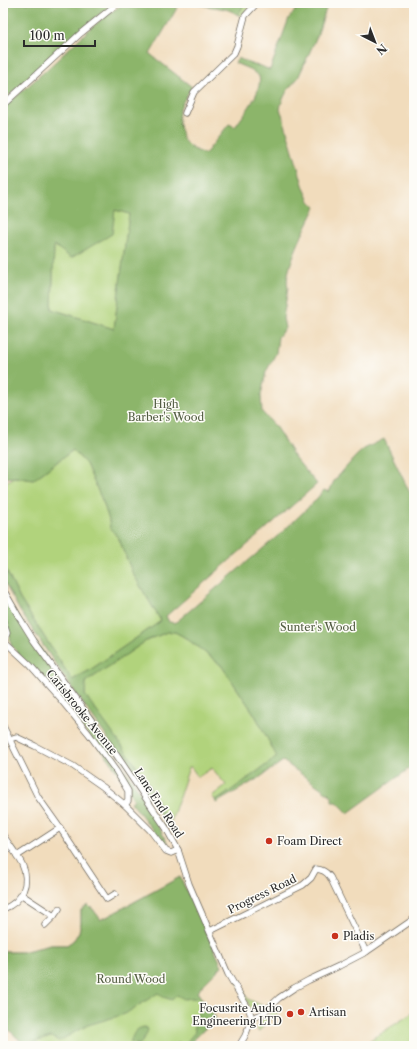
<svg xmlns="http://www.w3.org/2000/svg" width="417" height="1049" font-family="'Libre Caslon Text',serif">
<style>
.green{fill:#b1d37b;stroke:#6e7f53}
.forest{fill:#8cb56b;stroke:#5c704b;fill-rule:evenodd}
.lines{fill:none;stroke-linecap:round;stroke-linejoin:round}
.minor-casing{stroke:#70695e;stroke-width:7}
.minor{stroke:#fff;stroke-width:5.5}
.poi-dot{fill:#c8321e;stroke:#fdfcf7;stroke-width:1.5}
.labels{text-anchor:middle;stroke-width:3;stroke-linejoin:round;paint-order:stroke}
.park-label{font-size:11px;fill:#535d43;stroke:#fdfcf7}
.street-label{font-size:11px;fill:#2b2b2b;stroke:#fdfcf7}
.poi-label{font-size:11px;fill:#2b2b2b;stroke:#fdfcf7;text-anchor:start}
</style>
<rect width="100%" height="100%" fill="#fdfcf7"/>
<filter id="ink" filterUnits="userSpaceOnUse"><feTurbulence type="fractalNoise" baseFrequency=".025" numOctaves="2"/><feDisplacementMap in="SourceGraphic" scale="8" xChannelSelector="R" yChannelSelector="G"/><feConvolveMatrix kernelMatrix="1 2 1 2 8 2 1 2 1" color-interpolation-filters="sRGB"/></filter>
<filter id="wash" filterUnits="userSpaceOnUse"><feTurbulence type="fractalNoise" baseFrequency=".012" numOctaves="4" result="noise"/><feDisplacementMap in="SourceGraphic" scale="16" xChannelSelector="R" yChannelSelector="G"/><feGaussianBlur stdDeviation="0.9" result="paint"/><feColorMatrix in="noise" values="0 0 0 0 0 0 0 0 0 0 0 0 0 0 0 0 0 1.4 0 .05"/><feComposite in="paint" operator="in"/></filter>
<g filter="url(#wash)">
<rect width="100%" height="100%" fill="#f1dcbc"/>
<g class="green">
<polygon points="245,3 252,3 245,11 242,16 238,15"/>
<polygon points="115,210 129,214 114,329 52,309 54,245"/>
<polygon points="73,450 86,464 103,502 109,520 110,528 119,539 132,572 161,621 90,670 72,680 20,599 3,564 3,483 16,477 33,480"/>
<polygon points="167,632 175,632 186,638 221,665 255,715 278,757 222,797 215,800 212,796 226,785 212,768 198,777 191,767 189,767 169,828 148,782 85,696 86,682 146,641"/>
<polygon points="180,877 215,949 218,970 202,986 197,992 216,1018 187,1046 26,1046 3,1024 3,952 22,952 51,945 67,945 74,940 79,932 81,923 81,910 88,905 91,908 92,908 101,920 104,917 105,918"/>
<polygon points="238,980 248,999 263,1006 262,1008 258,1011 253,1009 250,1007 237,981"/>
<polygon points="276,1008 279,1013 271,1018 260,1030 258,1031 257,1025 261,1021 262,1021"/>
<polygon points="414,1012 414,1046 361,1046"/>
</g>
<g class="forest">
<polygon points="3,3 113,3 65,43 40,68 3,101"/>
<path d="M 125,3 L 180,3 L 150,54 L 192,87 C 188,93 180,106 179,112 C 178,117 179,123 180,128 C 183,145 190,148 205,154 L 229,124 L 235,127 C 244,114 263,92 259,76 L 249,69 L 235,63 L 238,58 L 254,65 L 261,66 L 270,70 L 289,18 L 301,4 L 300,3 L 328,3 L 317,36 L 298,78 L 288,89 L 283,99 L 281,104 L 280,110 L 282,114 L 304,188 L 310,201 L 316,207 C 308,223 282,272 288,288 L 283,318 L 285,328 L 278,337 L 276,353 L 266,372 L 261,395 L 262,412 L 275,426 L 295,458 L 317,484 L 166,616 L 169,622 L 175,623 L 280,534 L 312,504 L 324,490 L 329,492 L 334,481 L 356,456 L 364,449 L 384,439 L 409,491 L 414,497 L 414,773 L 410,768 L 348,813 L 337,802 L 332,802 L 332,796 L 283,761 L 259,778 L 216,803 L 215,800 L 222,797 L 277,757 L 255,715 L 221,665 L 186,638 L 175,632 L 167,632 L 146,641 L 86,682 L 85,695 L 148,782 L 168,824 L 166,827 L 157,809 L 148,796 L 67,681 L 20,611 L 3,580 L 3,564 L 20,599 L 72,680 L 90,670 L 161,621 L 132,572 L 119,539 L 110,528 L 109,520 L 103,502 L 86,464 L 73,450 L 33,480 L 16,477 L 3,478 L 3,108 C 21,92 39,77 56,61 C 78,40 99,18 125,3 ZM 115,210 L 129,214 L 114,329 L 52,309 L 54,245 L 71,258 L 112,234 Z"/>
<path d="M 195,3 L 245,3 L 238,15 C 225,5 209,9 195,3 Z"/>
<polygon points="3,594 141,793 168,844 165,846 131,802 134,800 110,760 11,645 10,636 3,619"/>
<polygon points="180,877 222,966 202,986 197,992 202,999 191,998 184,999 177,995 172,1000 163,997 158,993 125,1014 88,1025 59,1041 51,1037 25,1045 3,1024 3,952 22,952 51,945 67,945 74,940 79,932 81,923 81,910 88,905 91,908 92,908 101,920 104,917 105,918"/>
<path d="M 208,1007 L 216,1018 L 187,1046 L 175,1046 L 178,1043 L 185,1044 L 195,1032 C 193,1024 195,1018 199,1011 Z"/>
<path d="M 144,1027 L 148,1029 C 147,1035 143,1041 139,1045 L 130,1042 C 134,1034 134,1029 144,1027 Z"/>
</g>
</g>
<g filter="url(#ink)">
<g class="lines">
<defs>
<g id="minor">
<polyline points="3,105 81,33 118,3"/>
<polyline points="185,113 194,92 234,53 237,46 245,16 257,3"/>
<polyline points="3,589 19,617 34,641 113,750 166,828 178,850 189,884 228,974 249,1010 252,1018 245,1036 239,1046"/>
<polyline points="3,621 7,633 4,641"/>
<polyline points="3,640 30,665 61,700 89,734 116,771 128,791 128,801 125,805"/>
<polyline points="3,726 38,797 60,828 107,899 115,894"/>
<polyline points="10,739 16,737 35,746 73,766 103,787 125,805 150,830 166,851 171,853 178,850"/>
<path d="M 3,835 C 9,845 17,854 22,864 C 31,884 22,902 3,909"/>
<polyline points="17,856 60,828"/>
<polyline points="22,895 54,916"/>
<polyline points="45,925 54,916 59,909"/>
<path d="M 210,931 L 303,885 L 311,878 L 316,869 C 322,870 326,871 330,877 L 366,952"/>
<polyline points="252,1018 262,1014 279,998 294,988 309,980 339,966 366,952 414,919"/>
</g>
</defs>
<use href="#minor" class="minor-casing"/>
<use href="#minor" class="minor"/>
</g>
</g>
<g class="poi-dot">
<circle cx="269" cy="841" r="4"/>
<circle cx="335" cy="936" r="4"/>
<circle cx="301" cy="1012" r="4"/>
<circle cx="290" cy="1014" r="4"/>
</g>
<g class="labels">
<g class="park-label">
<text x="166" y="408">High<tspan x="166" dy="13">Barber's Wood</tspan></text>
<text x="318" y="631">Sunter's Wood</text>
<text x="131" y="983">Round Wood</text>
</g>
<g class="street-label">
<text transform="translate(82 712) rotate(51)" y="4">Carisbrooke Avenue</text>
<text transform="translate(159 803) rotate(57)" y="4">Lane End Road</text>
<text transform="translate(262 894) rotate(-26)" y="4">Progress Road</text>
</g>
<g class="poi-label">
<text x="277" y="845">Foam Direct</text>
<text x="343" y="940">Pladis</text>
<text x="282" y="1012" text-anchor="end">Focusrite Audio<tspan x="282" dy="13">Engineering LTD</tspan></text>
<text x="309" y="1016">Artisan</text>
</g>
</g>
<rect width="417" height="1049" fill="none" stroke="#fdfcf7" stroke-width="16"/>
<g transform="translate(375 42) rotate(138)" stroke="#fdfcf7" stroke-width="3" paint-order="stroke">
<path d="M0-3L7 15L0 10L-7 15Z" fill="#2b2b2b"/>
<text y="-6" font-size="11" font-weight="bold" text-anchor="middle" fill="#2b2b2b">N</text>
</g>
<path d="M24 40v6h71v-6" fill="none" stroke="#2b2b2b" stroke-width="2"/>
<text x="30" y="40" font-size="12" fill="#2b2b2b" stroke="#fdfcf7" stroke-width="3" paint-order="stroke">100 m</text>
</svg>
